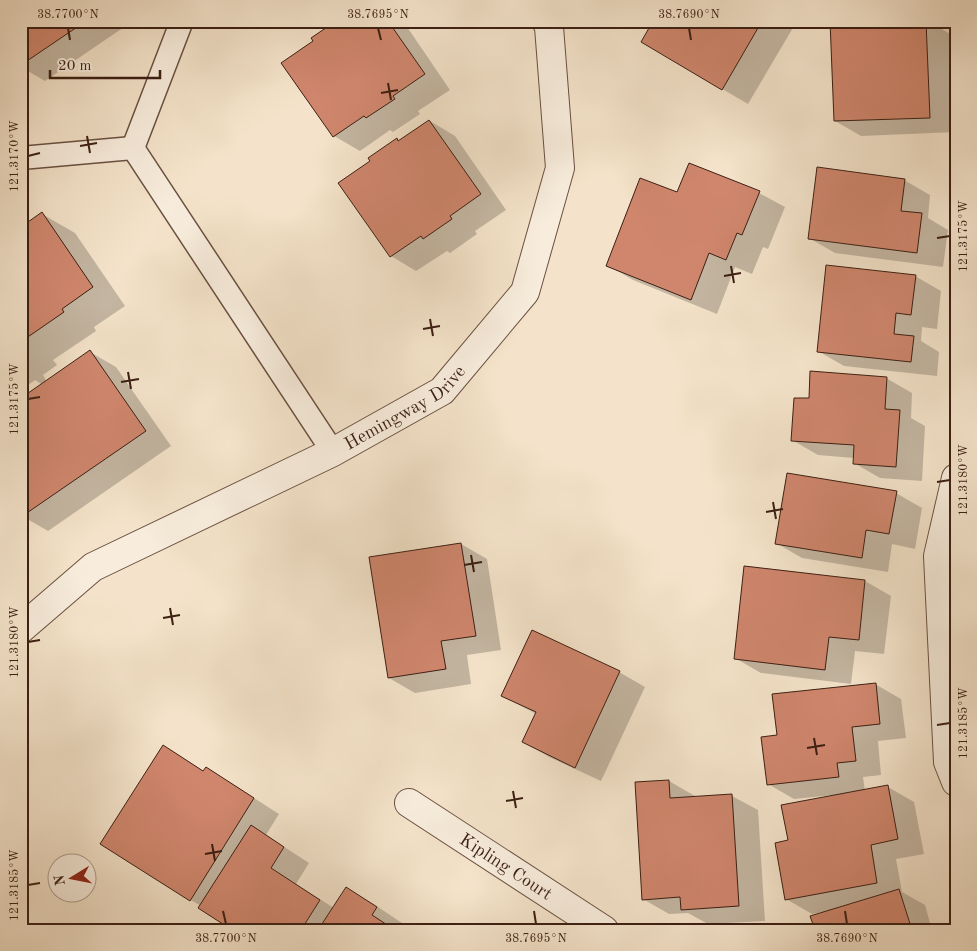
<svg xmlns="http://www.w3.org/2000/svg" width="977" height="951" font-family="'Old Standard TT',serif">
<style>
.shadow{fill:#0003}
.building{fill:#cf866d;stroke:#3c1f13}
.lines{fill:none;stroke-linecap:round;stroke-linejoin:round}
.lane-casing{stroke:#6a5041;stroke-width:25}
.street-casing{stroke:#6a5041;stroke-width:30}
.lane{stroke:#f8eddd;stroke-width:22}
.street{stroke:#f8eddd;stroke-width:28}
.ticks{fill:none;stroke:#3c1f13;stroke-width:2}
.labels{text-anchor:middle;stroke-width:4.5;stroke-linejoin:round;paint-order:stroke}
.street-label{font-size:18px;fill:#3c1f13;stroke:#f8eddd}
.neatline{fill:none;stroke:#3c1f13;stroke-width:2}
.ticks-label{font-size:12px;text-anchor:middle;fill:#3c1f13}
</style>
<rect width="100%" height="100%" fill="#f4e3ca"/>
<filter id="stains"><feTurbulence type="fractalNoise" baseFrequency=".004" numOctaves="4"/><feColorMatrix values="0 0 0 0 .2 0 0 0 0 .09 0 0 0 0 .02 0 0 0 .5 -.17"/></filter>
<radialGradient id="worn" r=".72"><stop offset=".6" stop-color="#630" stop-opacity="0"/><stop offset="1" stop-color="#630" stop-opacity=".3"/></radialGradient>
<g class="shadow">
<polygon points="21,21 133,21 45,81 21,67"/>
<polygon points="338,21 403,21 450,90 418,111 420,114 393,132 390,130 360,151 334,136 315,41"/>
<polygon points="654,21 797,21 748,104 642,42"/>
<polygon points="832,21 928,21 952,35 956,132 861,136 835,121"/>
<polygon points="430,121 455,136 506,210 475,231 477,234 450,253 447,251 416,271 391,256 371,161 397,140 400,142"/>
<polygon points="904,180 930,195 928,218 948,230 943,267 835,253 809,238"/>
<polygon points="759,193 785,207 768,249 763,247 752,274 735,267 717,314 633,280 607,265 677,194"/>
<polygon points="42,214 75,233 125,306 94,327 96,331 53,360 57,365 43,375 47,382 90,352 116,367 171,446 48,531 22,516 43,385 35,380 24,388 21,386 21,228"/>
<polygon points="915,276 941,291 937,329 922,327 921,341 939,352 937,376 844,366 818,351"/>
<polygon points="886,378 912,393 911,418 925,426 922,481 880,478 854,463 854,458 818,455 792,440 810,400"/>
<polygon points="896,493 922,508 915,549 892,544 888,572 802,558 776,543"/>
<polygon points="461,544 487,559 501,650 467,655 471,684 415,693 389,678"/>
<polygon points="745,567 865,581 891,596 884,654 855,651 851,684 761,673 735,658"/>
<polygon points="619,672 645,687 601,781 549,757 523,742 536,714 503,696"/>
<polygon points="875,684 901,699 906,738 878,741 881,775 863,777 865,791 888,787 914,802 924,854 896,859 902,892 925,905 932,930 941,927 945,930 816,930 822,914 822,912 812,914 786,899 789,841 833,797 833,795 794,799 768,784 778,736"/>
<polygon points="204,772 232,784 279,814 266,835 309,863 296,884 334,908 346,888 372,903 402,923 398,930 234,930 201,906 191,900"/>
<polygon points="669,781 695,796 695,798 732,796 758,810 765,921 708,924 688,913 669,914 643,899"/>
</g>
<g class="building">
<polygon points="21,21 86,21 21,65"/>
<polygon points="336,21 388,21 425,74 393,96 395,99 366,118 364,116 333,137 281,63 313,41 311,38"/>
<polygon points="653,21 762,21 722,90 641,42"/>
<polygon points="830,21 926,21 930,118 834,121"/>
<polygon points="429,120 481,194 450,216 452,219 423,239 421,236 390,257 338,183 370,161 368,158 397,138 398,141"/>
<polygon points="689,163 760,191 742,235 737,233 726,260 709,253 691,300 606,266 640,178 677,192"/>
<polygon points="817,167 905,179 901,211 922,213 917,253 808,239"/>
<polygon points="42,212 93,287 62,309 64,312 22,341 26,346 21,349 21,227"/>
<polygon points="826,265 916,275 911,315 896,313 894,334 914,336 911,362 817,352"/>
<polygon points="90,350 146,431 21,517 21,398"/>
<polygon points="810,371 887,377 885,409 900,410 896,467 853,464 854,445 791,441 794,398 809,398"/>
<polygon points="787,473 897,491 889,534 866,530 862,558 775,544"/>
<polygon points="461,543 476,636 441,641 446,669 388,678 369,557"/>
<polygon points="744,566 865,580 859,640 829,637 825,670 734,659"/>
<polygon points="532,630 620,671 575,768 522,742 536,712 501,696"/>
<polygon points="876,683 880,724 852,727 856,761 837,763 839,777 767,785 761,737 777,735 772,694"/>
<polygon points="163,745 203,771 206,767 254,798 190,901 100,844"/>
<polygon points="669,780 670,798 732,794 739,906 681,910 680,897 642,900 635,782"/>
<polygon points="888,785 898,839 871,845 877,883 785,900 775,843 788,840 781,805"/>
<polygon points="251,825 284,847 271,868 320,900 301,930 232,930 198,908"/>
<polygon points="346,887 377,907 372,915 395,930 318,930"/>
<polygon points="899,889 912,930 815,930 810,916"/>
</g>
<g class="lines">
<defs>
<g id="lane">
<polyline points="133,148 333,452"/>
<polyline points="133,148 181,23 179,21"/>
<polyline points="21,158 133,148"/>
</g>
<g id="street">
<polyline points="956,478 938,556 948,762 956,782"/>
<path id="s1" d="M 21,629 L 93,567 L 333,452 L 442,391 L 525,292 L 560,168 L 549,27 L 546,21"/>
<path id="s2" d="M 409,803 L 604,930"/>
</g>
</defs>
<use href="#lane" class="lane-casing"/>
<use href="#street" class="street-casing"/>
<use href="#lane" class="lane"/>
<use href="#street" class="street"/>
</g>
<path class="ticks" d="M 68,28 L 70,40M 378,28 L 381,40M 689,28 L 691,40M 388,83 L 391,100M 381,93 L 398,90M 87,136 L 90,153M 80,146 L 97,143M 28,156 L 40,153M 937,238 L 950,236M 731,266 L 734,283M 724,276 L 741,273M 430,319 L 433,336M 423,329 L 440,326M 128,372 L 131,389M 121,382 L 139,379M 28,399 L 40,397M 937,482 L 950,480M 773,502 L 776,519M 766,512 L 783,509M 471,555 L 474,572M 464,565 L 482,562M 170,608 L 173,625M 163,618 L 180,615M 28,642 L 40,640M 937,725 L 950,723M 814,738 L 817,755M 807,748 L 825,745M 513,791 L 516,808M 506,801 L 523,798M 212,844 L 215,861M 205,854 L 222,851M 28,885 L 40,883M 223,911 L 226,924M 534,911 L 536,924M 845,911 L 847,924"/>
<g class="labels">
<g class="street-label">
<text dy="6" stroke="none"><textPath href="#s1" startOffset="446">Hemingway Drive</textPath></text>
<text dy="6" stroke="none"><textPath href="#s2" startOffset="116">Kipling Court</textPath></text>
</g>
</g>
<rect width="977" height="951" fill="none" stroke="#f4e3ca" stroke-width="55"/>
<g transform="translate(72 878) rotate(260)"><circle r="24" fill="#f8eddd" stroke="#ad9b8c"/>
<path d="M0-4L9 19L0 12L-9 19Z" fill="#8f2418"/>
<text y="-8" font-size="14" font-weight="bold" text-anchor="middle" fill="#3c1f13">N</text>
</g>
<path d="M50 70v8h110v-8" fill="none" stroke="#3c1f13" stroke-width="2.5"/>
<text x="58" y="70" font-size="15" fill="#3c1f13" stroke="#f8eddd" stroke-width="4" paint-order="stroke">20 m</text>
<rect x="28" y="28" width="922" height="896" class="neatline"/>
<g class="ticks-label">
<text x="68" y="18">38.7700°N</text>
<text x="378" y="18">38.7695°N</text>
<text x="689" y="18">38.7690°N</text>
<text transform="translate(14 156) rotate(-90)" y="4">121.3170°W</text>
<text transform="translate(963 236) rotate(-90)" y="4">121.3175°W</text>
<text transform="translate(14 399) rotate(-90)" y="4">121.3175°W</text>
<text transform="translate(963 480) rotate(-90)" y="4">121.3180°W</text>
<text transform="translate(14 642) rotate(-90)" y="4">121.3180°W</text>
<text transform="translate(963 723) rotate(-90)" y="4">121.3185°W</text>
<text transform="translate(14 885) rotate(-90)" y="4">121.3185°W</text>
<text x="226" y="942">38.7700°N</text>
<text x="536" y="942">38.7695°N</text>
<text x="847" y="942">38.7690°N</text>
</g>
<rect width="100%" height="100%" filter="url(#stains)"/>
<rect width="100%" height="100%" fill="url(#worn)"/>
</svg>
